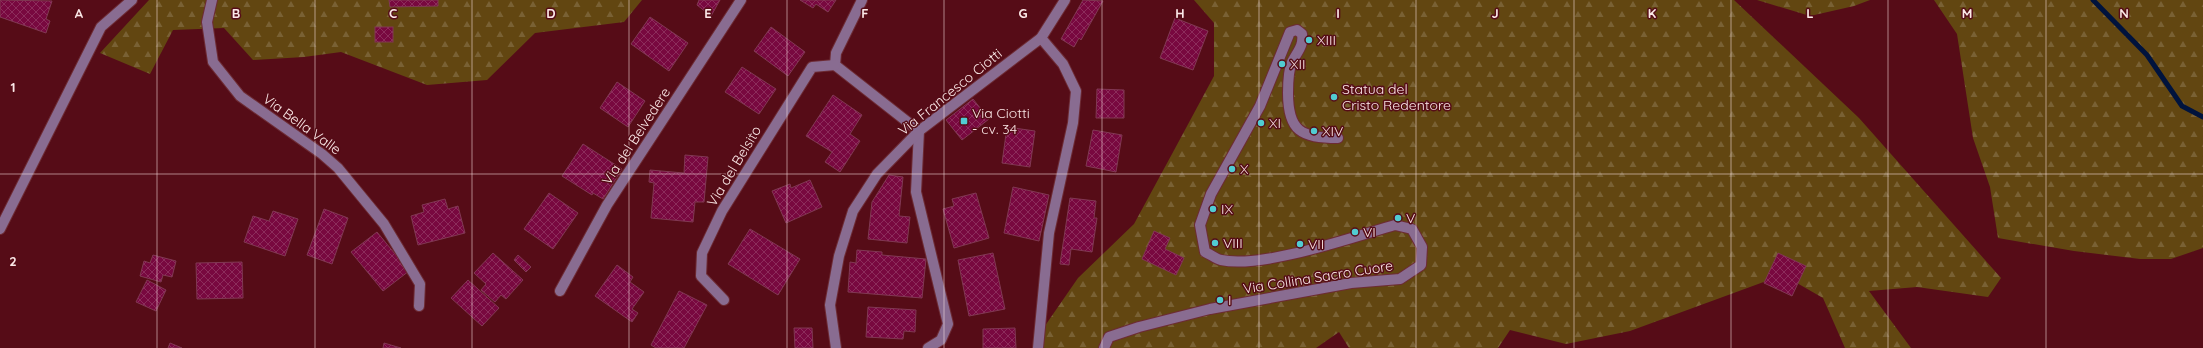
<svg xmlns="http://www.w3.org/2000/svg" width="2203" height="348" font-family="Quicksand,sans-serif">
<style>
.forest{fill:url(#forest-firs)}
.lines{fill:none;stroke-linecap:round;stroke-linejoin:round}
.stream{stroke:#00133d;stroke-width:5}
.building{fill:url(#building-cross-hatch);stroke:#813853}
.minor-casing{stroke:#6d2b34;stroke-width:12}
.minor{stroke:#896c91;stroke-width:10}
.grid{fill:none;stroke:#fbe8e7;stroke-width:1;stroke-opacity:0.55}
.poi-dot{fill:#51ccd2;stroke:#560c17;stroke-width:1.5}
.labels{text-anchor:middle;stroke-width:3;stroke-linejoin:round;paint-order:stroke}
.poi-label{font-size:14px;fill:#fbe8e7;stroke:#560c17;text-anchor:start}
.street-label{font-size:14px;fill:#fbe8e7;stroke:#560c17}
.grid-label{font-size:13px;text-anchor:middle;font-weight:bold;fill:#fbe8e7;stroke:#560c17;stroke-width:3;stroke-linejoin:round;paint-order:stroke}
</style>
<defs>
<pattern id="forest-firs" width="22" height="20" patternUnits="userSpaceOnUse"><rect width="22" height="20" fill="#624611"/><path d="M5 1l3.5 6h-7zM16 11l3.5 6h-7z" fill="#796134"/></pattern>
<pattern id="building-cross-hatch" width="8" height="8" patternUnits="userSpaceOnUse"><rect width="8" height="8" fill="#78083f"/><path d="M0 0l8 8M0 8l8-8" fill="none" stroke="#8c2c5b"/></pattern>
</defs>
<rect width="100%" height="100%" fill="#560c17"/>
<g class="forest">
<polygon points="149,0 642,0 624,22 535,33 487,80 427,85 341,52 304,57 253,60 224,28 173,30 150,74 100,53"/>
<polygon points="1194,0 1734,0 1859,118 2001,278 1988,297 1917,287 1869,291 1911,348 1845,348 1823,298 1783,275 1630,331 1566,344 1510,330 1498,348 1349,348 1339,332 1316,348 1036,348 1040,333 1078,278 1134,224 1172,154 1214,76 1214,23"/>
<polygon points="1757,0 1870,0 1854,6 1810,16"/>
<polygon points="1934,0 2203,0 2203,248 2171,259 2140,259 2074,251 1998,238 1990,187 1973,138 1957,34"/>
</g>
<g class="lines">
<polyline class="stream" points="2093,0 2147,55 2182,106 2203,117"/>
</g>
<g class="building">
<polygon points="0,0 52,1 46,19 50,21 46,33 0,17"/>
<polygon points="389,0 438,0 438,6 390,7"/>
<polygon points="699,0 720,0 711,16 697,5"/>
<polygon points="800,0 836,0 828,12 816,4 813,8"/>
<polygon points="1083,0 1103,1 1081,40 1079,38 1074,47 1061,39"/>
<polygon points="650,17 688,43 669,71 631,44"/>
<polygon points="1175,18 1208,31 1193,70 1160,58"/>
<rect x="375" y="27" width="18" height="15"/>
<polygon points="771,27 805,52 788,76 754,51"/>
<polygon points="742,67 776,89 759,114 725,92"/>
<polygon points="617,82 645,101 628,127 600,108"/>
<polygon points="1097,89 1124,90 1124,118 1096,118"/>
<polygon points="833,95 862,115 850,134 860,141 840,172 825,162 832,152 806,136"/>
<polygon points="973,99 989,119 962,140 946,120"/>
<polygon points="1007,127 1035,131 1030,167 1002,163"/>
<polygon points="1093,130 1122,135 1116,172 1086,166"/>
<polygon points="583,144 622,169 603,199 593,193 592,195 562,176"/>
<polygon points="685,155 708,157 704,202 695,202 693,222 651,218 654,183 649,182 650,170 684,173"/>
<polygon points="889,175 903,177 899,216 910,217 907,243 868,239 872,202"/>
<polygon points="810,180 822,207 786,223 772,191 790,184 791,188"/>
<polygon points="1013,187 1049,195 1039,241 1004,233"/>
<polygon points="549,193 578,213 553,249 524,229"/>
<polygon points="976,193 989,238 954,248 943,209 954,206 952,199"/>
<polygon points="1070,198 1096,201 1094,218 1097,218 1092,252 1071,249 1069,265 1060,264"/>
<polygon points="445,199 448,209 458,206 465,233 418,245 411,216 424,212 422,205"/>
<polygon points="324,209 348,218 332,264 307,255"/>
<polygon points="273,211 298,219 285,256 244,242 253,216 269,221"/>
<polygon points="750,229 800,259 778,295 728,264"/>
<polygon points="1154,231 1170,238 1165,249 1184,258 1176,275 1142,259"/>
<polygon points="377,232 409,271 383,291 351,252"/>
<polygon points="857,250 882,252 882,255 926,259 922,298 848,292 850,262 856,263"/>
<polygon points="493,253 523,280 506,299 501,295 495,302 481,290 486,284 474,273"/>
<polygon points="993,253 1005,309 969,316 958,260"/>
<polygon points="1778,253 1806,266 1792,296 1764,283"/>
<polygon points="153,255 176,261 172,277 163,275 161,282 140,276 144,261 150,263"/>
<polygon points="518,255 531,267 526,272 514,260"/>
<polygon points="242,262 243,298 197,299 196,263"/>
<polygon points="617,265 633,277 630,282 644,292 632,309 638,313 632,322 595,296"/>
<polygon points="147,280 166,290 156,311 136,302"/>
<polygon points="468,280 499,308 482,326 451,298"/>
<polygon points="679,291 707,305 684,348 656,348 651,345"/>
<polygon points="868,307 916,310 915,332 904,331 903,339 866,337"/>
<polygon points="794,328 812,328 813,348 795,348"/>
<polygon points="1015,328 1016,348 983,348 983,329"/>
<polygon points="170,343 182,348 168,348"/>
<polygon points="384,343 401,348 383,348"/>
</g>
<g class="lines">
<defs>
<g id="minor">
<polyline points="212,0 207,22 213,62 240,96 322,154 338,168 384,224 420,284 419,306"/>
<polyline points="862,0 836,53 835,65 919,131 916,192 948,324 941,340 928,348"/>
<polyline points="0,229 101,27 132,0"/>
<polyline points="560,291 607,205 741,0"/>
<polyline points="724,300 701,276 702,253 722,211 812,67 835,65"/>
<polyline points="836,348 830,305 839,256 853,211 877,174 919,131 1041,38 1065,0"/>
<polyline points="1038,348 1049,233 1073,123 1076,91 1063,64 1041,38"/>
<path d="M 1104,348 L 1109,337 L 1139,327 L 1210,309 L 1351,283 L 1400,279 L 1421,265 L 1422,247 L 1412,229 L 1395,225 C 1353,237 1262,269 1221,260 C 1216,259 1210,254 1205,252 L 1200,225 L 1211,194 L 1260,106 L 1290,32 L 1297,30 L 1302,34 C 1304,46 1297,52 1292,62 C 1288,71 1288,83 1288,93 C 1288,131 1301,138 1338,138"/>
</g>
</defs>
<use href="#minor" class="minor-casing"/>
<use href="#minor" class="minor"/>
</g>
<path class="grid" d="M 157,0 L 157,348M 315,0 L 315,348M 472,0 L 472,348M 629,0 L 629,348M 787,0 L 787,348M 944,0 L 944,348M 1102,0 L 1102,348M 1259,0 L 1259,348M 1416,0 L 1416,348M 1574,0 L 1574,348M 1731,0 L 1731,348M 1888,0 L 1888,348M 2046,0 L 2046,348M 0,174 L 2203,174"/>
<g class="poi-dot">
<circle cx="1309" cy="40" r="4"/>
<circle cx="1282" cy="64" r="4"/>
<circle cx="1334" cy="97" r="4"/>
<rect x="960" y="117" width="8" height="8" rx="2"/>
<circle cx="1261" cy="123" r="4"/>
<circle cx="1314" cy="131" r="4"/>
<circle cx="1232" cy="169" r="4"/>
<circle cx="1213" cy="209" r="4"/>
<circle cx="1398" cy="218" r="4"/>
<circle cx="1355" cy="232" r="4"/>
<circle cx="1215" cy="243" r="4"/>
<circle cx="1300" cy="244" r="4"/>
<circle cx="1220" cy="300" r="4"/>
</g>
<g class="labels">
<g class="poi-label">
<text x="1317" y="45">XIII</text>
<text x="1290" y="69">XII</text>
<text x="1342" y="94">Statua del<tspan x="1342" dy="16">Cristo Redentore</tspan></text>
<text x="972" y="118">Via Ciotti<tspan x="972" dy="16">- cv. 34</tspan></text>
<text x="1269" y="128">XI</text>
<text x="1322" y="136">XIV</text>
<text x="1240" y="174">X</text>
<text x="1221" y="214">IX</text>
<text x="1406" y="223">V</text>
<text x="1363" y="237">VI</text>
<text x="1223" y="248">VIII</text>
<text x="1308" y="249">VII</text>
<text x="1228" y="305">I</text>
</g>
<g class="street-label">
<text transform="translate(950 92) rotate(-39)" y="5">Via Francesco Ciotti</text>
<text transform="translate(302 124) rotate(36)" y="5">Via Bella Valle</text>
<text transform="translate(636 136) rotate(-57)" y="5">Via del Belvedere</text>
<text transform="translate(734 166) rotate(-59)" y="5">Via del Belsito</text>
<text transform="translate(1318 277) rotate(-9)" y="5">Via Collina Sacro Cuore</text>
</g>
</g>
<g class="grid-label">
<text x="79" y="18">A</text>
<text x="236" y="18">B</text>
<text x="393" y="18">C</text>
<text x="551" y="18">D</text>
<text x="708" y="18">E</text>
<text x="865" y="18">F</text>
<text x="1023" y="18">G</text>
<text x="1180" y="18">H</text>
<text x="1338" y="18">I</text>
<text x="1495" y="18">J</text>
<text x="1652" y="18">K</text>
<text x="1810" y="18">L</text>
<text x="1967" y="18">M</text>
<text x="2124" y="18">N</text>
<text x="13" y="92">1</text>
<text x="13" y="266">2</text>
</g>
</svg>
